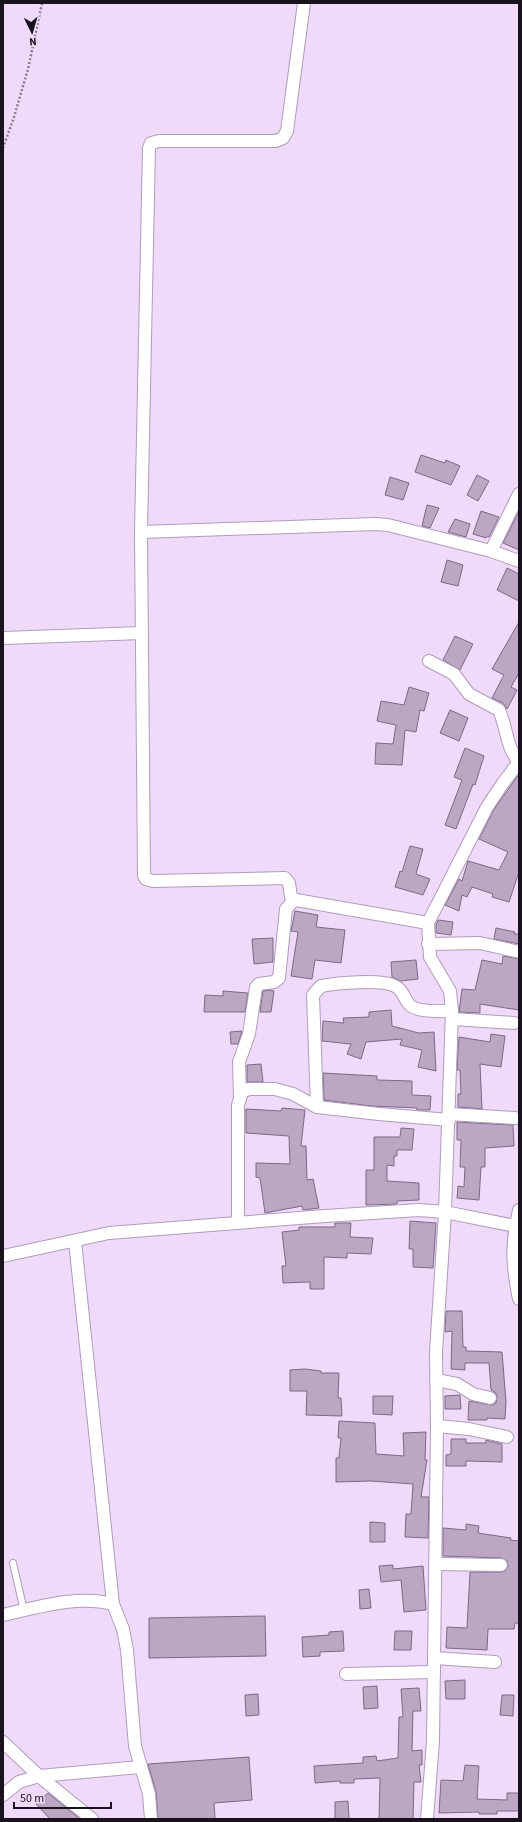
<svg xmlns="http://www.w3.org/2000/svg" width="522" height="1822" font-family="'Source Sans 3',sans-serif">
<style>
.building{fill:#bba6c4;stroke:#7c6985}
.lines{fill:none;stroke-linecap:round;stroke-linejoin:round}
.lane-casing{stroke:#b09cba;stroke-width:8}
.street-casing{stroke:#b09cba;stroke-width:14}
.path{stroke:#8b7b92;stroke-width:2.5;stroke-dasharray:2 2;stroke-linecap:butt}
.lane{stroke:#fff;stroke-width:6}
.street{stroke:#fff;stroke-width:12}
</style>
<rect width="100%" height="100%" fill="#f0dafa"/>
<g class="building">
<polygon points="421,455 445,463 446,460 460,466 451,485 415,472"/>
<polygon points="477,475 489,481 478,501 467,495"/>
<polygon points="390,477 409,483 403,500 385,495"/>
<polygon points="427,505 439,508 430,528 422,526"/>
<polygon points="481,511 499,517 489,537 487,536 486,538 473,534"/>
<polygon points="519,511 519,550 503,543"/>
<polygon points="455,519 470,524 466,537 448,532"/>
<polygon points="447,560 463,565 458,586 441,582"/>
<polygon points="507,568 519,574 519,601 497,590"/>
<polygon points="519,622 519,673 511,687 517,690 507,709 503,703 492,698 504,675 492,669"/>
<polygon points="455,636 473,644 460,670 443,660"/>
<polygon points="409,687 429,693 424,711 420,710 416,732 405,730 402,765 375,764 376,743 393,744 396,725 377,721 381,701 404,705"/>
<polygon points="450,710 468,718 459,741 440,733"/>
<polygon points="465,748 484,756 475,785 473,784 456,829 445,825 462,780 454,777"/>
<polygon points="519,774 519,872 509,902 492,897 493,894 472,887 467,897 462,895 459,911 445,905 459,879 462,881 468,861 499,870 508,852 479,839 493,811"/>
<polygon points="410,846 423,849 416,874 430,879 423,895 395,887 400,871 402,872"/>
<polygon points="295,911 318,915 316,927 345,930 341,963 315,960 312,979 291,976 298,932 291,931"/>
<polygon points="438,920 453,922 451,935 436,933 436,925"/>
<polygon points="496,928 515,932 514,934 519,934 519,944 494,939"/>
<polygon points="273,938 273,962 254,964 252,939"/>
<polygon points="503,956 519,959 519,1010 480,1004 480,1013 459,1012 462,989 475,990 482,960 502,964"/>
<polygon points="416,960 418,979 401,981 392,977 391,962"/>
<polygon points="270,990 274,991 271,1012 260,1012 263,991"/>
<polygon points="223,991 248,993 245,1012 204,1012 205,995 223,996"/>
<polygon points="391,1010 392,1026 419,1033 434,1032 436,1071 418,1067 422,1050 400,1045 402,1039 366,1042 361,1059 347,1054 351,1044 322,1041 323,1021 344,1023 343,1018 369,1017 369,1012"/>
<polygon points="242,1031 238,1044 231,1044 230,1032"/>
<polygon points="491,1034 505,1036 501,1067 480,1064 482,1109 458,1107 458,1094 461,1094 460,1070 457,1070 459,1037 490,1042"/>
<polygon points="261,1064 263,1082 247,1082 247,1065"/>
<polygon points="323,1073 377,1076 377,1080 412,1081 412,1095 431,1096 430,1110 417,1110 417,1108 371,1106 324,1100"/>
<polygon points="282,1108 305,1110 301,1146 306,1146 307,1180 313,1179 319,1208 303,1210 302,1206 265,1213 260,1178 256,1177 256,1163 290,1164 289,1136 246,1133 246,1109 281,1111"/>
<polygon points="457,1122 513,1125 514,1146 485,1148 485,1167 481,1167 479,1200 457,1198 458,1186 464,1187 465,1167 460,1167 461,1140 457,1140"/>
<polygon points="401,1128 414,1129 412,1150 397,1150 397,1156 394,1156 394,1166 387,1165 387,1181 419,1183 419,1200 397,1201 397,1204 366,1205 366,1170 374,1170 374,1137 400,1137"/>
<polygon points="410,1221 436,1223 433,1268 413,1267 413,1249 409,1249"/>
<polygon points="335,1223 351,1223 350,1237 373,1238 371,1254 347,1253 347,1258 324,1257 324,1289 310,1289 310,1282 283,1283 282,1266 286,1266 282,1232 299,1230 299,1227 335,1227"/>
<polygon points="446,1311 462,1311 463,1347 466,1347 466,1351 502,1352 506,1402 505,1419 487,1418 487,1420 468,1420 469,1401 492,1405 496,1403 497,1396 495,1392 491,1390 489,1363 465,1363 465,1370 451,1369 452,1331 445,1332"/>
<polygon points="305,1369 321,1371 321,1373 339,1373 338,1398 341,1398 342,1416 306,1415 307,1391 290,1391 290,1370"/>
<polygon points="460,1395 461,1409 445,1409 445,1396"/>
<polygon points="373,1396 393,1396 392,1415 373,1414"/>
<polygon points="339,1421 375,1423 376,1454 404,1456 403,1433 426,1432 425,1460 427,1460 421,1497 429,1497 428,1538 405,1537 406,1514 411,1514 413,1484 371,1481 336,1482 336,1458 339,1458 341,1438 338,1438"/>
<polygon points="451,1439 466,1439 466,1443 486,1443 486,1440 502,1444 502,1462 466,1461 466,1466 446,1466 446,1455 451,1454"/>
<polygon points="370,1522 385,1523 385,1542 370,1542"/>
<polygon points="466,1524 479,1526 478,1533 511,1538 510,1540 519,1541 519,1623 515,1623 514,1629 488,1629 487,1650 446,1648 447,1627 467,1628 470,1572 501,1572 505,1571 508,1566 507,1561 501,1558 443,1556 443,1528 466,1530"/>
<polygon points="393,1565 393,1569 423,1566 426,1610 404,1612 401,1580 381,1582 379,1566"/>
<polygon points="369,1589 371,1608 360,1609 359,1590"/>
<polygon points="265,1616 266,1656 149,1658 149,1618"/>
<polygon points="343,1631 344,1651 320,1652 320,1656 303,1657 302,1637 329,1635 329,1632"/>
<polygon points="395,1631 412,1631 411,1650 394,1650"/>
<polygon points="465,1680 465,1699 446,1699 445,1681"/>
<polygon points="377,1686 378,1708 364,1709 363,1687"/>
<polygon points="419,1688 421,1711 413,1711 412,1751 422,1750 422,1765 419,1765 421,1782 414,1782 413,1819 379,1819 380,1778 354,1779 354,1783 340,1783 340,1781 315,1783 314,1766 363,1763 363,1757 376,1756 377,1761 398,1758 399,1717 403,1717 401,1689"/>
<polygon points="258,1694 259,1715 246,1716 245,1695"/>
<polygon points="502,1695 514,1695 513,1716 500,1715"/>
<polygon points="249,1757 252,1800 214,1803 215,1819 158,1819 156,1792 148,1764"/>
<polygon points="465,1765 479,1766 477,1799 507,1800 507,1793 519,1793 519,1811 497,1811 497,1814 479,1814 479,1812 439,1813 441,1780 463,1781"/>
<polygon points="48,1793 80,1819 50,1819 36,1804"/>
<polygon points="348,1801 349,1819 335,1819 335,1802"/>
</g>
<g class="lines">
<defs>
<polyline id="lane" points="13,1563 24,1611"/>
<g id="street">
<polyline points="304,3 287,131 283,138 276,141 159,141 151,143 149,148 141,532 375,524 388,525 491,551 519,561"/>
<polyline points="141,532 144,876 146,879 153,881 285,878 289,883 291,897 296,900 428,923"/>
<polyline points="491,551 519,494"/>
<polyline points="3,638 142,633"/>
<path d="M 429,661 L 454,674 L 469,694 L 499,710 C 507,728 506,747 519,762"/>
<polyline points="428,944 480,943 519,952"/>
<polyline points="453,1019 514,1023"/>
<polyline points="240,1098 239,1062 249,1034 256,987 259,984 274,982 279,978 286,909 294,900"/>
<path d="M 317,1107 L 313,995 L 321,986 C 337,983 381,979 395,986 C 403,990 403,996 408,1003 C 414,1013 441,1011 452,1011"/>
<polyline points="449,1114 515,1118"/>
<path d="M 519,1210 C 511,1244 512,1265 519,1299"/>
<polyline points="238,1223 238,1105 242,1092 249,1089 275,1089 293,1094 317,1107 379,1114 449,1120"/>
<polyline points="515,1226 445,1212 452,1011 450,991 430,957 428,923 487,807 503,783 519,762"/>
<polyline points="75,1241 113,1604 123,1629 127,1650 135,1746 149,1794 151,1819"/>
<polyline points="3,1256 109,1233 325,1216 419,1210 445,1212 436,1352 437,1426 433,1741 427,1819"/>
<polyline points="436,1380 457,1384 473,1394 490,1398"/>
<polyline points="437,1426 469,1429 507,1437"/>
<polyline points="435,1564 501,1565"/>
<path d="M 3,1615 C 39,1607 76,1595 113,1604"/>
<polyline points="434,1658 495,1662"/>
<polyline points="346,1674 434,1672"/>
<polyline points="3,1742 39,1776 92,1819"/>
<polyline points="3,1795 19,1782 39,1776 140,1767"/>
</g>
</defs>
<use href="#lane" class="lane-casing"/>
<use href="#street" class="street-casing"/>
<polyline class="path" points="3,148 14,117 28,69 42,3"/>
<use href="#lane" class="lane"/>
<use href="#street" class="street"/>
</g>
<rect width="522" height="1822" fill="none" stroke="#1a121d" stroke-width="8"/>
<g transform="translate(32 32) rotate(175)" stroke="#f0dafa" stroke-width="3" paint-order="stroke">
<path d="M0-3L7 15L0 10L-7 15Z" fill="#1a121d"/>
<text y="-6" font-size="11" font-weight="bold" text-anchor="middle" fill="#1a121d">N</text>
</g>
<path d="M14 1802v6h97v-6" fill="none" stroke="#1a121d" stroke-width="2"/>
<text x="20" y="1802" font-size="12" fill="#1a121d" stroke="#f0dafa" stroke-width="3" paint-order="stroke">50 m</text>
</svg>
